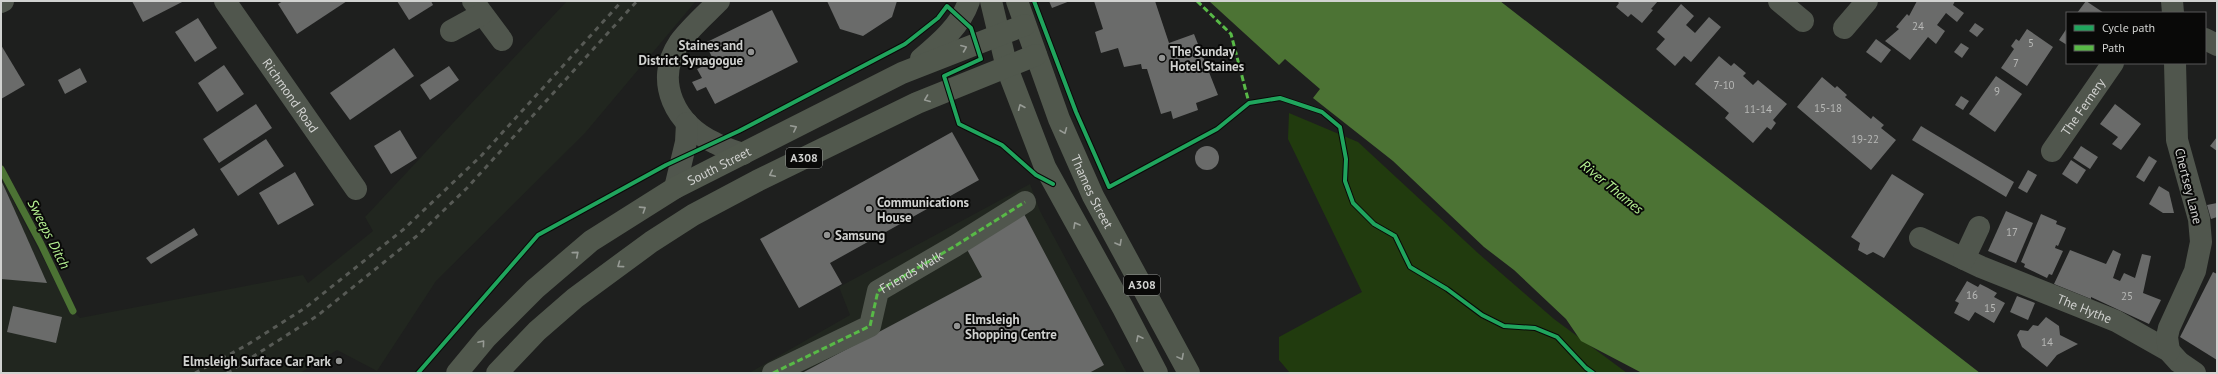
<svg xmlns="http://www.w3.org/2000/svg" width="2218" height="374" font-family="'PT Sans',sans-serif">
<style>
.built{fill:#21261f}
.green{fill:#213b0e}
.water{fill:#4c7334}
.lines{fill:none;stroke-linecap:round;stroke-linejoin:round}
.stream{stroke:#4c7334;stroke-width:7}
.building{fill:#6a6b6a}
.minor{stroke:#50564d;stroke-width:22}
.major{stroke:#51584d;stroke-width:22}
.rail{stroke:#575a55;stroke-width:3;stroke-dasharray:5 5;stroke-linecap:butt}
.quiet{stroke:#58b947;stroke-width:3;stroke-dasharray:6 3;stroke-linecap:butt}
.cycleway-casing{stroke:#090908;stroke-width:6}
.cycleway{stroke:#20a55d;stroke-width:4}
.oneway{stroke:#979b95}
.poi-dot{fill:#929392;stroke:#090908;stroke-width:1.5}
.labels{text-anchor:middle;stroke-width:4;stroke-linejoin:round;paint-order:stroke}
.number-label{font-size:11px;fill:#b7b8b6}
.shield{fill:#090908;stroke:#959694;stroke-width:1}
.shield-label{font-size:12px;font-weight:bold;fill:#d1d2d0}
.poi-label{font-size:13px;font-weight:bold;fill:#d1d2d0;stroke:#090908;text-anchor:start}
.street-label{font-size:13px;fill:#d1d2d0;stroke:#090908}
.water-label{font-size:14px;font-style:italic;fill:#b7f393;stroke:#090908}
</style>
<rect width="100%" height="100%" fill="#1e1f1e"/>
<g class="built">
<polygon points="567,1 696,1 585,133 436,281 377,371 337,350 300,373 1,373 1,167 13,201 68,306 80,318 303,275 308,283 373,231 365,217"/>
<polygon points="1030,184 1040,211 1127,373 749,373 850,315 839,287"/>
</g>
<polygon class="green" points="1289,113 1358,142 1479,254 1554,319 1627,373 1290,373 1279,360 1279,337 1362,292 1288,139"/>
<polygon class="water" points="1209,1 1500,1 1980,373 1642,373 1581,341 1566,319 1514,270 1484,247 1393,161 1313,98 1320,89 1285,59 1279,65"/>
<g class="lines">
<polyline class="stream" points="1,169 41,244 73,311"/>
</g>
<g class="building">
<polygon points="132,1 184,1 143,22"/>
<polygon points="283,1 347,1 297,34 278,4"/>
<polygon points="397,1 431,1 433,5 409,20"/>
<polygon points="827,1 897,1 892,17 863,36 840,29"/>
<polygon points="1049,1 1070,1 1052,8"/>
<polygon points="1094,1 1155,1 1169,43 1194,34 1218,95 1196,103 1198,110 1173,119 1171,111 1161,114 1147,69 1142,69 1141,64 1124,67 1118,48 1101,53 1095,32 1103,29"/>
<polygon points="1617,1 1658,1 1651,9 1653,10 1642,23 1631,14 1628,17 1616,7 1619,3"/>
<polygon points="1917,1 1955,1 1953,5 1964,13 1957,22 1946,13 1937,25 1945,31 1936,44 1928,37 1910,60 1885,41 1899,29 1896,27 1907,14 1909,16"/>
<polygon points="2086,1 2104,13 2077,13"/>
<polygon points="1681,4 1694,16 1686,25 1695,33 1709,17 1721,27 1691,62 1684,56 1675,66 1656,49 1665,39 1657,32"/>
<polygon points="772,10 798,62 715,104 706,87 697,91 692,82 702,78 697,69 714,61 705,43"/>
<polygon points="198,18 217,48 195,62 175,32"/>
<polygon points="1975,23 1984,29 1977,37 1969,31"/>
<polygon points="2067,28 2067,45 2059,40"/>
<polygon points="2027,29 2053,47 2027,86 2001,68 2014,49 2011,46 2016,39 2019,41"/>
<polygon points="1876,39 1891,50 1881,63 1866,52"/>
<polygon points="1961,43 1969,48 1962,58 1954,52"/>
<polygon points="1,45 25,85 1,99"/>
<polygon points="394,48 414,76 350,120 330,93"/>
<polygon points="1719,56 1731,66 1734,63 1746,73 1743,76 1753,85 1758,80 1787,104 1773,120 1776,123 1771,130 1767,127 1753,143 1725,118 1729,113 1695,84"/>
<polygon points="224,65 244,94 217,112 198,83"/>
<polygon points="449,66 459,80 430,100 420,85"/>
<polygon points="80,68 87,82 65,94 58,80"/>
<polygon points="1996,76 2022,94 1995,132 1969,114"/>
<polygon points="1822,77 1835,88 1837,86 1847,95 1845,97 1871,119 1873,116 1884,125 1881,128 1896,140 1871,170 1797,107"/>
<polygon points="1961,96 1969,101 1963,110 1955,105"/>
<polygon points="256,104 272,128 219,163 203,139"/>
<polygon points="2115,104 2141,124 2121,150 2112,144 2118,137 2100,124"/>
<polygon points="1921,126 2014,182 2006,197 1912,140"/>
<polygon points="400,130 417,158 391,174 374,146"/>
<polygon points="952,132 979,180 830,263 842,284 799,308 760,239"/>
<polygon points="2217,137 2217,151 2210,146"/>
<polygon points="266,139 284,166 238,196 220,169"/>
<polygon points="2081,146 2098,157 2090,169 2073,158"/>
<circle cx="1207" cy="158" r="12"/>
<polygon points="2149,156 2157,161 2144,182 2136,177"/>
<polygon points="2071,160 2086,170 2077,184 2062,174"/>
<polygon points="2028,170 2037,175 2027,193 2018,188"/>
<polygon points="295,172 314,205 278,225 259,193"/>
<polygon points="1892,174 1924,194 1884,258 1873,252 1867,255 1858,250 1860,243 1851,237"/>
<polygon points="1,180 11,202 47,283 1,279"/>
<polygon points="2159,186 2169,192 2174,213 2163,213 2149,204"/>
<polygon points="2217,203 2217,217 2211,219 2207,205"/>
<polygon points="2006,211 2033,223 2016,263 1988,251"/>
<polygon points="1023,212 1104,365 1089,373 802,373 982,277 964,244"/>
<polygon points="2041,214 2057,221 2056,224 2066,228 2058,246 2056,245 2055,248 2063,251 2052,275 2049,274 2047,278 2024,267 2025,264 2021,262"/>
<polygon points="194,228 198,235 151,264 146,258"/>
<polygon points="2070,250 2106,264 2113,250 2121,254 2113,278 2120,281 2124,273 2135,278 2142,254 2151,256 2143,293 2161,300 2149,324 2091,297 2091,299 2054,284"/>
<polygon points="2213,272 2217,274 2217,360 2180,337"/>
<polygon points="1967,281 1978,287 1980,284 1988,288 1997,293 1994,297 2005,303 1994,323 1975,312 1969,321 1954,313 1959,303 1955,301"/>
<polygon points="2017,296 2035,303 2028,320 2010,312"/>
<polygon points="13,306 62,317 56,343 7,332"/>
<polygon points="2046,317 2059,326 2060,335 2078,344 2057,355 2047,367 2022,347 2017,335 2020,330 2028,331 2033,325 2038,326"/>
</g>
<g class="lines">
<g class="minor">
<path id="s1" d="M 225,1 L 356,189"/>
<polyline points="473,1 502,40"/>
<path d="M 719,1 C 706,14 690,28 679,43 C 653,82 676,125 715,143 C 724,148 734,151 743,154"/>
<polyline points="1779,1 1803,21"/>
<polyline points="2172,1 2173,13"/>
<polyline points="1,2 3,1"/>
<polyline points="1844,28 1867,1"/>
<polyline points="451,31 482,14"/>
<polyline points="2205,39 2217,45"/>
<path id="s2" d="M 2052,151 L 2113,63"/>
<polyline points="675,188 686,142 687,123"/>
<path id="s3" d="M 1920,238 L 1981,267 L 2116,321 L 2169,351 L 2179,362 L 2195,373"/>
<polyline points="1964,259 1979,227"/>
<polyline points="2169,351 2167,337 2169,328 2195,271 2201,242 2199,219 2177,140 2175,63"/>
<polyline points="773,373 870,326 878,291 955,246 1025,202"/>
</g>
<g class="major">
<polyline points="991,1 1007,68 1045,167 1123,308 1157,373"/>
<path id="s4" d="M 1017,1 L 1059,119 L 1093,196 L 1189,373"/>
<path d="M 921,59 C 940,43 961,25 969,1"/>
<path id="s5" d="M 457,373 L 486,338 L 535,289 L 591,241 L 675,188 L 902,73 L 1025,25"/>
<polyline points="497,373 537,331 575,298 651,242 693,215 757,181 917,103 1036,55"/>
</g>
<g class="rail">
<polyline points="195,373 247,345 305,308 404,229 482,155 622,1"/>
<polyline points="227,373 317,316 418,235 467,188 637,1"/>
</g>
<g class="quiet">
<polyline points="1197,1 1231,34 1249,103"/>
<path id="s6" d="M 773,373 L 870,326 L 878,291 L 955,246 L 1025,202"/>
</g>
<defs>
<g id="cycleway">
<polyline points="1034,1 1076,112 1109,187 1217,129 1249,103 1280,98 1322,112 1340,127 1346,159 1345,181 1353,203 1374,224 1395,236 1410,267 1447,289 1482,315 1504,326 1535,328 1557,337 1586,368 1593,373"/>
<polyline points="418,373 538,235 666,165 739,131 905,44 938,18 947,6 971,28 981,59 944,76 959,124 1002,145 1036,175 1053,184"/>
</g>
</defs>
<use href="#cycleway" class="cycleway-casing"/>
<use href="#cycleway" class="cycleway"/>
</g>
<defs><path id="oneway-chevron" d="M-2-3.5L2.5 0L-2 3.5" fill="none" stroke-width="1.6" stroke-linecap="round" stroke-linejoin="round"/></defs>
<g class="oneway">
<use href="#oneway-chevron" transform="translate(964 48) rotate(-22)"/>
<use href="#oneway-chevron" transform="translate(927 99) rotate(159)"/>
<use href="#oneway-chevron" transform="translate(1021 107) rotate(-113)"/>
<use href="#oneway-chevron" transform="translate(794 128) rotate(-27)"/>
<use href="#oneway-chevron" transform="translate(1064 131) rotate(68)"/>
<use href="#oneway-chevron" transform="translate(772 174) rotate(154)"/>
<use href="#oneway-chevron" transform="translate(643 209) rotate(-33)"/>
<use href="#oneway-chevron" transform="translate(1076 225) rotate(-119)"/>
<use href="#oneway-chevron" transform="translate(1119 243) rotate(61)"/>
<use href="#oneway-chevron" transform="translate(576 254) rotate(-40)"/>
<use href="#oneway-chevron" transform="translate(620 265) rotate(144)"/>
<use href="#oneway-chevron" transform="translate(1139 338) rotate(-117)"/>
<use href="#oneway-chevron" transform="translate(482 343) rotate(-50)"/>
<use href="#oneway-chevron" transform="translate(1181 357) rotate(62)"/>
</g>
<g class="poi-dot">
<circle cx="751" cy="52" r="4"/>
<circle cx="1162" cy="58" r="4"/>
<circle cx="869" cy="209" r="4"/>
<circle cx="827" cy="235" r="4"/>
<circle cx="957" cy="326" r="4"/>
<circle cx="339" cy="361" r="4"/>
</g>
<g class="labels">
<g class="number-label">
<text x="1918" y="30">24</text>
<text x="2031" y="47">5</text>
<text x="2016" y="67">7</text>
<text x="1724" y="89">7-10</text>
<text x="1997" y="95">9</text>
<text x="1828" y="112">15-18</text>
<text x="1758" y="113">11-14</text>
<text x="1865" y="143">19-22</text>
<text x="2012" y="236">17</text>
<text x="1972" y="299">16</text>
<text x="2127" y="300">25</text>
<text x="1990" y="312">15</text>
<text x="2047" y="346">14</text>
</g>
<g class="shield">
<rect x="786" y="148" width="36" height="20" rx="3"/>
<rect x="1124" y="275" width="36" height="20" rx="3"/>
</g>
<g class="shield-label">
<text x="804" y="162">A308</text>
<text x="1142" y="289">A308</text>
</g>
<g class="poi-label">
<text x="743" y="50" text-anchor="end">Staines and<tspan x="743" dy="15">District Synagogue</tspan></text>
<text x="1170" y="56">The Sunday<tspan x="1170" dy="15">Hotel Staines</tspan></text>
<text x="877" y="207">Communications<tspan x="877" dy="15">House</tspan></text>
<text x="835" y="240">Samsung</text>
<text x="965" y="324">Elmsleigh<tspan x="965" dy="15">Shopping Centre</tspan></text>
<text x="331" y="366" text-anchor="end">Elmsleigh Surface Car Park</text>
</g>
<g class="street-label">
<text dy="5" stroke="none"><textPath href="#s1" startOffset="115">Richmond Road</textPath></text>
<text dy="5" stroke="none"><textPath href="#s2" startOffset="54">The Fernery</textPath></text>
<text dy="5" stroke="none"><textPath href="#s5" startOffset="337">South Street</textPath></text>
<text transform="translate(2189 186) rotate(76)" y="5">Chertsey Lane</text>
<text dy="5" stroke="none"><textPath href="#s4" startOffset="205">Thames Street</textPath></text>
<text dy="5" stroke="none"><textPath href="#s6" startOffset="182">Friends Walk</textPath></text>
<text dy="5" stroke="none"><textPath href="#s3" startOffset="179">The Hythe</textPath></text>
</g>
<g class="water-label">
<text transform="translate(1612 187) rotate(39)" y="5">River Thames</text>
<text transform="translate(49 234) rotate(63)" y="5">Sweeps Ditch</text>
</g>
</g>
<rect width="2218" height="374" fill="none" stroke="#d1d2d0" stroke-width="4"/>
<rect x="2066" y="12" width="140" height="52" fill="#090908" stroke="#595958"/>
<rect x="2074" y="25" width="20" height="6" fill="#20a55d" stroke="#595958"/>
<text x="2102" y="32" font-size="12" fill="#d1d2d0">Cycle path</text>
<rect x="2074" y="45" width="20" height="6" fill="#58b947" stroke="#595958"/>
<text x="2102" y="52" font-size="12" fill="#d1d2d0">Path</text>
</svg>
